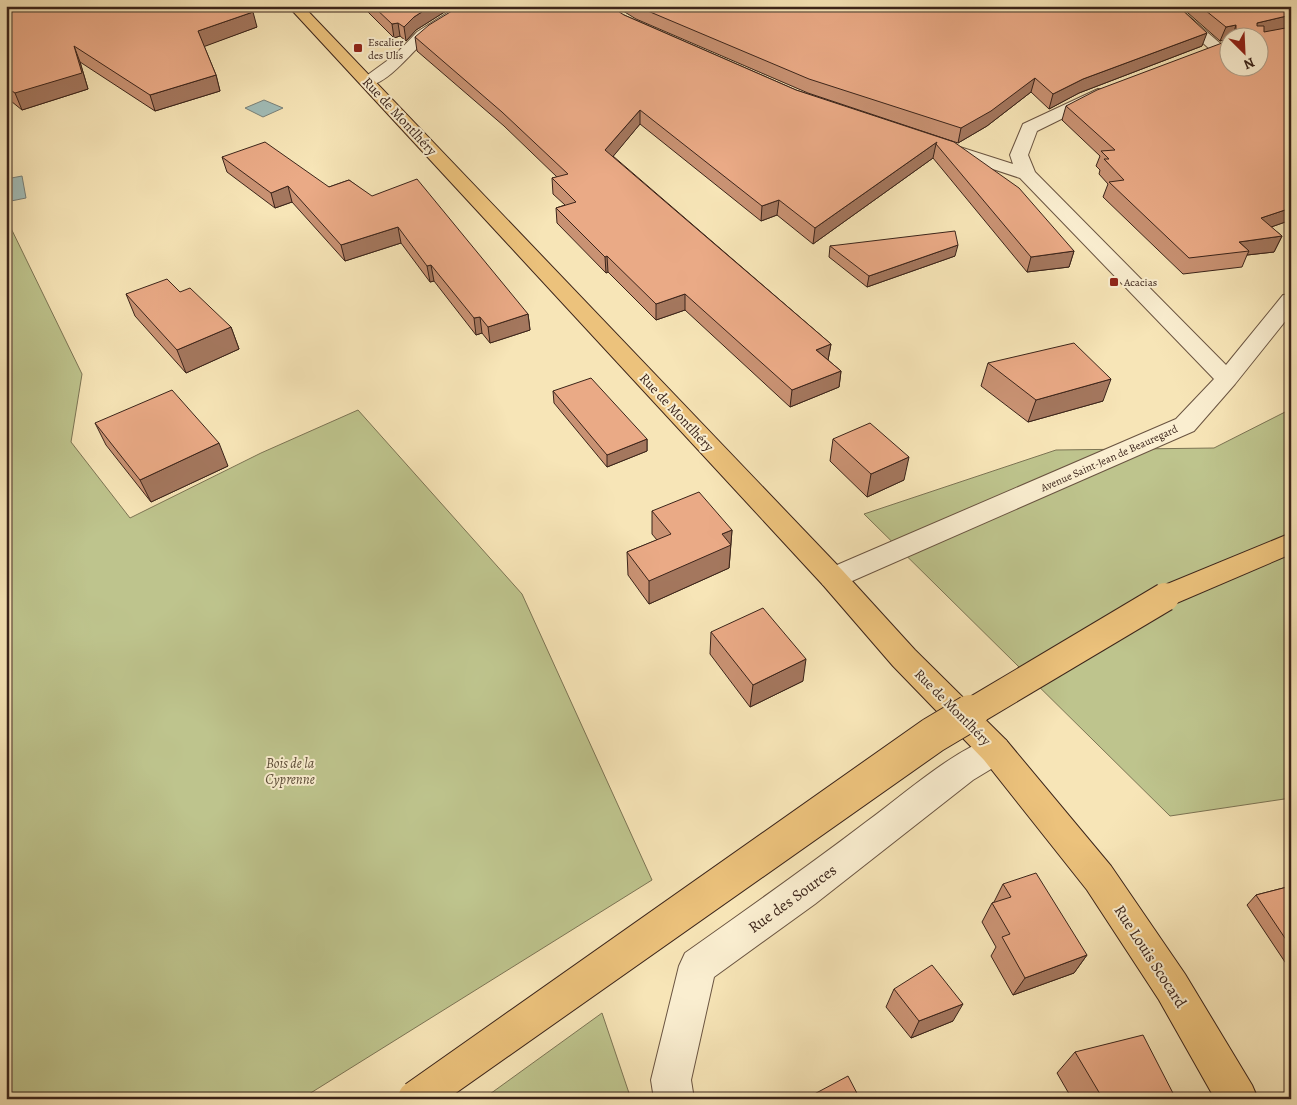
<svg xmlns="http://www.w3.org/2000/svg" width="1297" height="1105" font-family="Alegreya,serif">
<style>
.green{fill:#bec48d;stroke:#7c7454}
.water{fill:#a1bdb8;stroke:#788079}
.lines{fill:none;stroke-linecap:round;stroke-linejoin:round}
.minor-casing{stroke:#6a5441;stroke-width:2}
.major-casing{stroke:#3b241a;stroke-width:2}
.minor{fill:#faeed0;fill-rule:evenodd}
.major{fill:#ecc27c;fill-rule:evenodd}
.major-bridge-far1-casing{stroke:#3b241a;stroke-width:30;stroke-linecap:butt}
.major-bridge-casing{stroke:#3b241a;stroke-width:38;stroke-linecap:butt}
.major-bridge-far1{stroke:#ecc27c;stroke-width:28}
.major-bridge{stroke:#ecc27c;stroke-width:36}
.wall{fill:#c99273;stroke:#3b241a}
.shaded-wall{fill:#a4775e;stroke:#3b241a}
.building{fill:#eaaa86;stroke:#3b241a}
.poi-dot{fill:#8f2418;stroke:#faeed0;stroke-width:2}
.labels{text-anchor:middle;stroke-width:4;stroke-linejoin:round;paint-order:stroke}
.far-poi-label{font-size:11px;fill:#3b241a;stroke:#faeed0;text-anchor:start}
.far-street-label{font-size:11px;fill:#3b241a;stroke:#faeed0}
.street-label{font-size:14px;fill:#3b241a;stroke:#faeed0}
.park-label{font-size:14px;font-style:italic;fill:#5c4c37;stroke:#faeed0}
.near-street-label{font-size:16px;fill:#3b241a;stroke:#faeed0}
</style>
<rect width="100%" height="100%" fill="#f7e5b7"/>
<filter id="stains"><feTurbulence type="fractalNoise" baseFrequency=".004" numOctaves="4"/><feColorMatrix values="0 0 0 0 .2 0 0 0 0 .09 0 0 0 0 .02 0 0 0 .5 -.17"/></filter>
<radialGradient id="worn" r=".72"><stop offset=".6" stop-color="#630" stop-opacity="0"/><stop offset="1" stop-color="#630" stop-opacity=".3"/></radialGradient>
<g class="green">
<polygon points="6,218 82,374 71,442 130,518 261,453 358,410 522,594 652,880 301,1099 6,1099"/>
<polygon points="1291,409 1291,798 1170,816 864,514 1056,450 1214,448"/>
<polygon points="602,1013 631,1099 483,1099"/>
</g>
<g class="water">
<polygon points="264,100 283,108 263,117 245,108"/>
<polygon points="22,176 26,198 6,202 6,179"/>
</g>
<g class="lines">
<defs>
<g id="minor">
<path d="M 458,6 L 475,6 C 466,18 442,28 430,37 C 413,48 385,91 362,85 L 360,82 L 362,79 L 395,55 L 417,32 Z"/>
<polygon points="1161,6 1177,6 1222,45 1225,48 1222,51 1212,51"/>
<polygon points="1098,89 1104,90 1106,94 1104,98 1037,131 1028,155 1035,172 1226,365 1283,295 1291,294 1291,314 1235,384 1194,431 843,585 833,589 823,585 819,578 823,571 1176,419 1214,379 1020,178 935,150 932,146 935,142 941,141 1013,164 1010,155 1023,124"/>
<path d="M 995,736 L 1006,740 L 1011,750 L 1006,760 L 973,780 L 815,904 L 714,977 L 691,1080 L 694,1099 L 654,1099 L 651,1080 L 679,966 L 685,953 C 746,910 807,867 866,822 C 906,793 949,753 995,736 Z"/>
</g>
<g id="major">
<polygon points="288,6 303,6 843,571 915,650 1006,740 1111,866 1185,974 1252,1085 1258,1099 1215,1099 1159,1000 1087,890 984,760 893,666 823,585"/>
<polygon points="1291,533 1291,554 1165,608 1155,605 1151,597 1155,589"/>
</g>
</defs>
<use href="#minor" class="minor-casing"/>
<use href="#major" class="major-casing"/>
<use href="#minor" class="minor"/>
<use href="#major" class="major"/>
<defs>
<polyline id="major-bridge-far1" points="967,715 1165,597"/>
<polyline id="major-bridge" points="416,1099 933,735 970,713"/>
</defs>
<use href="#major-bridge-far1" class="major-bridge-far1-casing"/>
<use href="#major-bridge" class="major-bridge-casing"/>
<use href="#major-bridge-far1" class="major-bridge-far1"/>
<use href="#major-bridge" class="major-bridge"/>
</g>
<g class="wall">
<polygon points="6,6 257,27 204,46 216,75 220,91 155,111 80,62 88,89 22,110 6,97"/>
<polygon points="362,6 454,6 416,30 406,41 400,36 394,38"/>
<polygon points="615,6 1178,6 1202,46 1079,93 1049,109 1031,92 987,126 958,143 808,93 636,19"/>
<polygon points="1180,6 1291,6 1291,27 1285,28 1291,27 1291,220 1271,227 1282,236 1274,252 1247,255 1242,267 1183,274 1103,197 1108,184 1099,174 1100,170 1096,166 1100,156 1062,120 1066,106 1260,38 1230,38 1220,41"/>
<polygon points="624,15 796,90 954,142 1074,251 1069,267 1027,272 933,158 813,244 777,215 761,221 640,124 613,156 831,344 828,360 841,371 839,387 790,407 685,310 656,320 608,272 606,273 557,223 556,208 565,205 553,194 552,178 557,177 504,126 417,51 415,37"/>
<polygon points="222,157 329,187 349,180 528,314 530,330 490,343 482,333 476,335 434,281 430,282 401,243 345,261 292,202 275,208 227,172"/>
<polygon points="830,246 955,256 867,287 829,257"/>
<polygon points="180,292 231,327 239,349 186,373 135,316 126,294"/>
<polygon points="988,363 1103,401 1028,422 981,386"/>
<polygon points="553,391 647,439 647,451 607,467 554,403"/>
<polygon points="95,423 228,466 151,502 106,445"/>
<polygon points="833,439 904,480 867,497 830,461"/>
<polygon points="652,511 732,530 729,568 649,604 628,575 627,552 657,540 652,534"/>
<polygon points="711,632 803,681 750,707 710,654"/>
<polygon points="1003,884 1087,955 1074,973 1013,995 991,956 996,947 982,922 992,903 994,902"/>
<polygon points="1291,886 1291,971 1247,905 1256,895"/>
<polygon points="894,989 953,1021 911,1038 886,1007"/>
<polygon points="1075,1052 1176,1099 1072,1099 1057,1073"/>
</g>
<g class="shaded-wall">
<polygon points="431,6 454,6 416,30 406,41 404,27 414,17"/>
<polygon points="253,12 257,27 203,47 198,31"/>
<polygon points="1291,15 1291,27 1251,37 1257,23"/>
<polygon points="398,23 400,36 394,38 392,24"/>
<polygon points="1236,25 1232,38 1230,38 1230,39 1220,41 1226,27"/>
<polygon points="1207,33 1202,46 1079,93 1049,109 1053,94 1083,79"/>
<polygon points="74,46 80,62 88,89 22,110 15,93"/>
<polygon points="216,75 220,91 155,111 150,95"/>
<polygon points="1035,78 1031,92 987,126 958,143 961,128"/>
<polygon points="640,110 640,124 606,165 605,150"/>
<polygon points="937,142 936,144 933,158 813,244 815,228"/>
<polygon points="288,186 292,202 275,208 271,193"/>
<polygon points="779,200 777,215 761,221 762,206"/>
<polygon points="1291,208 1291,220 1254,233 1261,218"/>
<polygon points="398,227 401,243 345,261 341,245"/>
<polygon points="1282,236 1274,252 1247,255 1249,251 1239,242"/>
<polygon points="958,245 955,256 867,287 869,276"/>
<polygon points="1074,251 1069,267 1027,272 1031,257"/>
<polygon points="607,256 608,272 606,273 605,257"/>
<polygon points="431,265 434,281 430,282 427,266"/>
<polygon points="685,294 685,310 656,320 656,304"/>
<polygon points="528,314 530,330 490,343 488,327"/>
<polygon points="480,317 482,333 476,335 474,318"/>
<polygon points="231,327 239,349 186,373 177,350"/>
<polygon points="831,344 828,360 816,350"/>
<polygon points="841,371 839,387 790,407 792,390"/>
<polygon points="1111,379 1103,401 1028,422 1036,400"/>
<polygon points="647,439 647,451 607,467 607,455"/>
<polygon points="219,443 228,466 151,502 140,480"/>
<polygon points="909,457 904,480 867,497 871,474"/>
<polygon points="732,530 729,568 649,604 649,581 722,534"/>
<polygon points="806,659 803,681 750,707 753,685"/>
<polygon points="1087,955 1074,973 1013,995 1025,978"/>
<polygon points="963,1004 953,1021 911,1038 919,1021"/>
</g>
<g class="building">
<polygon points="6,6 239,6 253,12 198,31 216,75 150,95 74,46 82,73 15,93 6,87"/>
<polygon points="373,6 431,6 414,17 404,27 398,23 392,24"/>
<polygon points="460,6 610,6 624,15 796,90 954,142 1019,188 1074,251 1031,257 936,144 937,142 815,228 779,200 762,206 640,110 605,150 831,344 816,350 841,371 792,390 685,294 656,304 607,256 605,257 556,208 576,202 552,178 568,174 502,112 415,37 429,25"/>
<polygon points="636,6 1178,6 1207,33 1083,79 1053,94 1035,78 991,111 961,128 809,79"/>
<polygon points="1200,6 1291,6 1291,15 1257,23 1257,26 1264,26 1264,32 1291,27 1291,208 1261,218 1282,236 1239,242 1249,251 1189,258 1109,182 1124,180 1104,159 1109,159 1101,151 1115,150 1066,106 1097,90 1230,40 1230,68 1260,68 1260,38 1236,38 1236,25 1226,27"/>
<polygon points="265,142 329,187 349,180 372,196 417,179 528,314 488,327 480,317 474,318 431,265 427,266 398,227 341,245 288,186 271,193 222,157"/>
<polygon points="955,231 958,245 869,276 830,246"/>
<polygon points="167,279 180,292 190,288 231,327 177,350 126,294"/>
<polygon points="1074,343 1111,379 1036,400 988,363"/>
<polygon points="591,378 647,439 607,455 553,391"/>
<polygon points="172,390 219,443 140,480 95,423"/>
<polygon points="870,423 909,457 871,474 833,439"/>
<polygon points="699,492 732,530 722,534 731,545 649,581 627,552 671,534 652,511"/>
<polygon points="763,608 806,659 753,685 711,632"/>
<polygon points="1036,873 1087,955 1025,978 1002,937 1010,934 992,903 1011,897 1003,884"/>
<polygon points="1291,886 1291,947 1256,895"/>
<polygon points="932,965 963,1004 919,1021 894,989"/>
<polygon points="1143,1035 1176,1099 1103,1099 1075,1052"/>
<polygon points="848,1076 860,1099 805,1099"/>
</g>
<g class="poi-dot">
<rect x="353" y="43" width="10" height="10" rx="2.5"/>
<rect x="1109" y="277" width="10" height="10" rx="2.5"/>
</g>
<g class="labels">
<g class="far-poi-label">
<text x="368" y="46">Escalier<tspan x="368" dy="13">des Ulis</tspan></text>
<text x="1124" y="286">Acacias</text>
</g>
<g class="far-street-label">
<text transform="translate(1109 458) rotate(-24)" y="4">Avenue Saint-Jean de Beauregard</text>
</g>
<g class="street-label">
<text transform="translate(400 116) rotate(47)" y="5">Rue de Montlhéry</text>
<text transform="translate(677 412) rotate(47)" y="5">Rue de Montlhéry</text>
<text transform="translate(953 707) rotate(45)" y="5">Rue de Montlhéry</text>
</g>
<g class="park-label">
<text x="290" y="768">Bois de la<tspan x="290" dy="16">Cyprenne</tspan></text>
</g>
<g class="near-street-label">
<text transform="translate(792 898) rotate(-36)" y="6">Rue des Sources</text>
<text transform="translate(1151 956) rotate(57)" y="6">Rue Louis Scocard</text>
</g>
</g>
<rect width="1297" height="1105" fill="none" stroke="#f7e5b7" stroke-width="25"/>
<rect x="8" y="8" width="1282" height="1090" fill="none" stroke="#3b241a" stroke-width="2.5"/>
<rect x="12" y="12" width="1272" height="1080" fill="none" stroke="#3b241a"/>
<g transform="translate(1244 52) rotate(156)"><circle r="24" fill="#faeed0" stroke="#ae9d87"/>
<path d="M0-4L9 19L0 12L-9 19Z" fill="#8f2418"/>
<text y="-8" font-size="14" font-weight="bold" text-anchor="middle" fill="#3b241a">N</text>
</g>
<rect width="100%" height="100%" filter="url(#stains)"/>
<rect width="100%" height="100%" fill="url(#worn)"/>
</svg>
